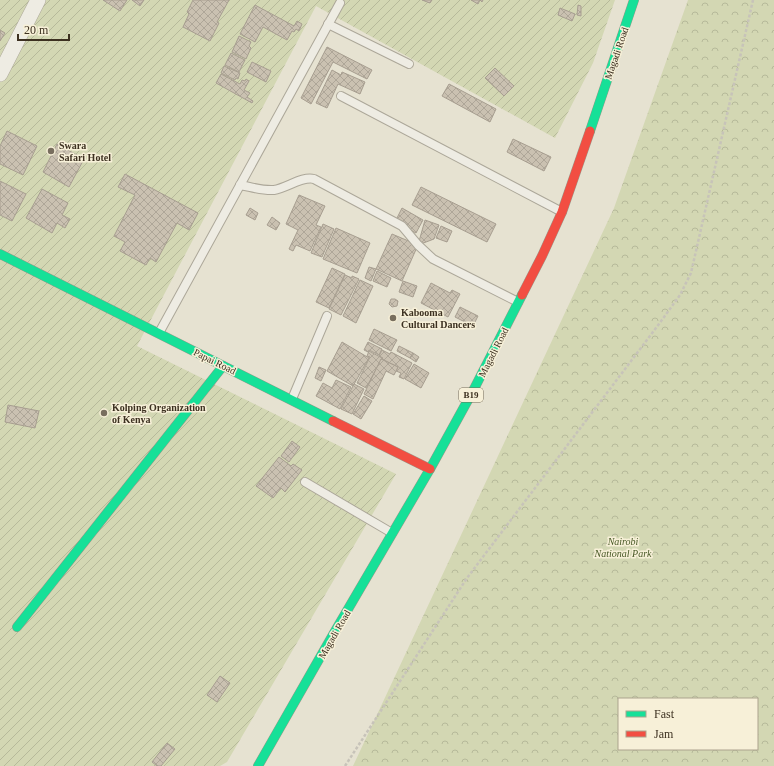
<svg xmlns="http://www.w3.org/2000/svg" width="774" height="766" font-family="'Times New Roman',serif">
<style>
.forest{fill:url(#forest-crowns);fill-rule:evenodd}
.garden{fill:url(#garden-furrows)}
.building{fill:url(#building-cross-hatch);stroke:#a79e90}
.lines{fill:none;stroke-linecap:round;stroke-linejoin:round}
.lane-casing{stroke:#aca799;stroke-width:10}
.street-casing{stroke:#aca799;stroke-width:16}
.fast-casing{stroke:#9c9689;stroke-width:10}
.jam-casing{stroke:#9c9689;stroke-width:10}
.path{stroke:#c7c3b9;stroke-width:2.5;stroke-dasharray:3 2;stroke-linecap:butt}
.lane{stroke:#eeece3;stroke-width:8}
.street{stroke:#eeece3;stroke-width:15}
.fast{stroke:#16e098;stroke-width:9}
.jam{stroke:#f24e42;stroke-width:9}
.poi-dot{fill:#786e5e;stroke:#f7f0d8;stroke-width:1.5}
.labels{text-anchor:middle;stroke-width:3;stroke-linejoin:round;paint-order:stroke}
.shield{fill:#f7f0d8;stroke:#746a57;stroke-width:1}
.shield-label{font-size:9px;font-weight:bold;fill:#3c3020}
.street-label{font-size:10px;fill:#3c3020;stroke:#f7f0d8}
.poi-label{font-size:10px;font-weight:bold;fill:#3c3020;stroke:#f7f0d8;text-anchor:start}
.park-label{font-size:10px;font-style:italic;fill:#485926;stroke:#f7f0d8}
</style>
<defs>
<pattern id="forest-crowns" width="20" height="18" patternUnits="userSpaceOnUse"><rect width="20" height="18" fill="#d3d7b3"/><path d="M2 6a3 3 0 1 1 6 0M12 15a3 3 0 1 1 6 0" fill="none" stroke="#b6b99a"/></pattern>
<pattern id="garden-furrows" width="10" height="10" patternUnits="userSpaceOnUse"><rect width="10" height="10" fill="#d3d7b3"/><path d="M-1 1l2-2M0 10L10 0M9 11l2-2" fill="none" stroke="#b6b99a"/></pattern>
<pattern id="building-cross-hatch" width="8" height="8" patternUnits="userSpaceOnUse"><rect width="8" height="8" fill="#cac1b1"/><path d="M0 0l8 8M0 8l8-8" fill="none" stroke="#aea698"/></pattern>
</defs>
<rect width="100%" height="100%" fill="#e6e2d1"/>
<path class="forest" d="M 688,0 L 774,0 L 774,766 L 353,766 L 614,208 ZM 619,699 L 757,699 L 757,749 L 619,749 Z"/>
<polygon class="garden" points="0,0 615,0 593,63 555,138 316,6 137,346 396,474 227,762 220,766 0,766"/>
<g class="building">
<polygon points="103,0 127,0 120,11"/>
<polygon points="132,0 144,0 140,6"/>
<polygon points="193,0 229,0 217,22 219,23 210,41 183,27 189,14 187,12"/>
<polygon points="422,0 432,0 430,3"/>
<polygon points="471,0 483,0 482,2 480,0 478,4"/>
<polygon points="255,5 294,26 297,21 302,24 299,31 296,29 294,32 292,31 287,40 263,27 255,42 240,34"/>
<polygon points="578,5 581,6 581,16 577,15"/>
<polygon points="560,8 575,14 572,21 558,15"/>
<polygon points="0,30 5,33 0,41"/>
<polygon points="239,36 251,42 249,46 251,48 246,59 232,52"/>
<polygon points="327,47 372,70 367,79 333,62 311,104 301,98"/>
<polygon points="231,53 245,60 239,72 225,65"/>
<polygon points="252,62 271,71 266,82 247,72"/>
<polygon points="224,66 240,73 238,79 236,78 235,80 221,73"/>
<polygon points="495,68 514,86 504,96 485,78"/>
<polygon points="332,70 341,75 342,72 365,82 360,94 338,84 327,108 316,103"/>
<polygon points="221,74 240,84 242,80 245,81 246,79 249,81 244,90 250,93 247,97 253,101 252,103 216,83"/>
<polygon points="449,84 496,109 490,122 442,96"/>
<polygon points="7,131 37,146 23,175 0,164 0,146"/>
<polygon points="513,139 551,157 544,171 507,152"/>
<polygon points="57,144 84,159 69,187 43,172"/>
<polygon points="125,174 198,213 189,230 177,223 156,262 150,258 146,265 120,251 125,242 114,236 135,195 118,187"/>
<polygon points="0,181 26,194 12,221 0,215"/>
<polygon points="421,187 496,224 487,242 412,205"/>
<polygon points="42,189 68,203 62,215 70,219 65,228 57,223 52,233 26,218"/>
<polygon points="299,195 325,206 316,225 321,227 310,251 296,245 293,251 289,249 298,230 286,224"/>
<polygon points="250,208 258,213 255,220 246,215"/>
<polygon points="402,208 423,220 416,233 395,222"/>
<polygon points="272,217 280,223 276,230 267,225"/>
<polygon points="425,220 439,225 434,239 418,245"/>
<polygon points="323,224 334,229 322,257 311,253"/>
<polygon points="441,226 452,231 447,242 436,238"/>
<polygon points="336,228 370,243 357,273 323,259"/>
<polygon points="392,234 418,245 402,281 376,269"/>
<polygon points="369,267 376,269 371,281 365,278"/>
<polygon points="332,268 345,274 329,308 316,302"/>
<polygon points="377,271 391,278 387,287 373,281"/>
<polygon points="345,275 352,278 352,276 359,279 341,315 329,309"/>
<polygon points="360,280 373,286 356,323 343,316"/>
<polygon points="403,281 417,286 413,297 399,292"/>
<polygon points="431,283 450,293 452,290 460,294 448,317 421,303"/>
<polygon points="391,299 395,299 398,301 397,306 392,307 389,304"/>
<polygon points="460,307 478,316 473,326 455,317"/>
<polygon points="374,329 397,340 391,351 369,340"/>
<polygon points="342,342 369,358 353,386 327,371"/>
<polygon points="368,342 382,349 379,355 369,350 368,352 364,350"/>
<polygon points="399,346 413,353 410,358 397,351"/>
<polygon points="382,350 390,354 391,352 412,363 404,379 399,377 401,373 396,371 398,367 382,359 383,358 379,356"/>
<polygon points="369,351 382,358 366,388 357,383 370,357 367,356"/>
<polygon points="413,353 419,357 416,362 410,358"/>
<polygon points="381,359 398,367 394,375 386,371 373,399 364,394"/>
<polygon points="414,364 429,373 421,388 405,379"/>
<polygon points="319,367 326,370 321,381 315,378"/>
<polygon points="336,380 351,387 340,409 316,396 323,383 332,388"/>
<polygon points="354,384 364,389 352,414 341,409"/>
<polygon points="364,396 372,401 361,419 353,414"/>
<polygon points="8,405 39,411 35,428 5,422"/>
<polygon points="292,441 300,447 289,462 281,456"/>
<polygon points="279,457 291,466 293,464 302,470 285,492 281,488 273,498 256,486"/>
<polygon points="220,676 230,683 217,702 207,695"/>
<polygon points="167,743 175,749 161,766 157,766 152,762"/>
</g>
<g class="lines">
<defs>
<g id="lane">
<polyline points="328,24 409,64"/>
<polyline points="341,96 562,212"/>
<path d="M 240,185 C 251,187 263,191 274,190 C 287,188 302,176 314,179 L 402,226 L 418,245 L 433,259 L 518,302"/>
<polyline points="159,333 340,3"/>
<polyline points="292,399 327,316"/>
<polyline points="305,482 392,533"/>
</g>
<polyline id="street" points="0,74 38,0"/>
<g id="fast">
<polyline points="590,131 634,0"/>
<polyline points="0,254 333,421"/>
<polyline points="17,627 223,366"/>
<polyline points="258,766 334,633 430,469 474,389 522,295"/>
</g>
<g id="jam">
<polyline points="522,295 542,256 562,212 590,131"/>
<polyline points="333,421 430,469"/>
</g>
</defs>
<use href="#lane" class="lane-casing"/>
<use href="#street" class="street-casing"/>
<use href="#fast" class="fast-casing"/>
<use href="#jam" class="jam-casing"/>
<polyline class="path" points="345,766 467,578 659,324 680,295 691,273 753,0"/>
<use href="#lane" class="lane"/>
<use href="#street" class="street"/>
<use href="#fast" class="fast"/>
<use href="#jam" class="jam"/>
</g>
<g class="poi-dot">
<circle cx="51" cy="151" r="4"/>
<circle cx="393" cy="318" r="4"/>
<circle cx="104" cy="413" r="4"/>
</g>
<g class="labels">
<rect class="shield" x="459" y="388" width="24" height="14" rx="3"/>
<g class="shield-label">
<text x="471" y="398">B19</text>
</g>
<g class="street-label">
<text transform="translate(616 53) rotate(-71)" y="4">Magadi Road</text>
<text transform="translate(493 352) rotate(-63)" y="4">Magadi Road</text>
<text transform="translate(215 361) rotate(26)" y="4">Papai Road</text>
<text transform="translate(334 634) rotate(-60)" y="4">Magadi Road</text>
</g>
<g class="poi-label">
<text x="59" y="149">Swara<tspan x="59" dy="12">Safari Hotel</tspan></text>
<text x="401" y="316">Kabooma<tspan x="401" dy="12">Cultural Dancers</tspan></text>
<text x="112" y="411">Kolping Organization<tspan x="112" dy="12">of Kenya</tspan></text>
</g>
<g class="park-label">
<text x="623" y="545">Nairobi<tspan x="623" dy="12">National Park</tspan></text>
</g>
</g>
<rect x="618" y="698" width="140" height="52" fill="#f7f0d8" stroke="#aca38e"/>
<rect x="626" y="711" width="20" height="6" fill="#16e098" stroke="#aca38e"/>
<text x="654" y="718" font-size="12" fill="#3c3020">Fast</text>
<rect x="626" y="731" width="20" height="6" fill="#f24e42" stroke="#aca38e"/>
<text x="654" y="738" font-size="12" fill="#3c3020">Jam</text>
<path d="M18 34v6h51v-6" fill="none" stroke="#3c3020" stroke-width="2"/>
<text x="24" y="34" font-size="12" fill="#3c3020" stroke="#f7f0d8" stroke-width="3" paint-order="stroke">20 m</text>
</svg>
